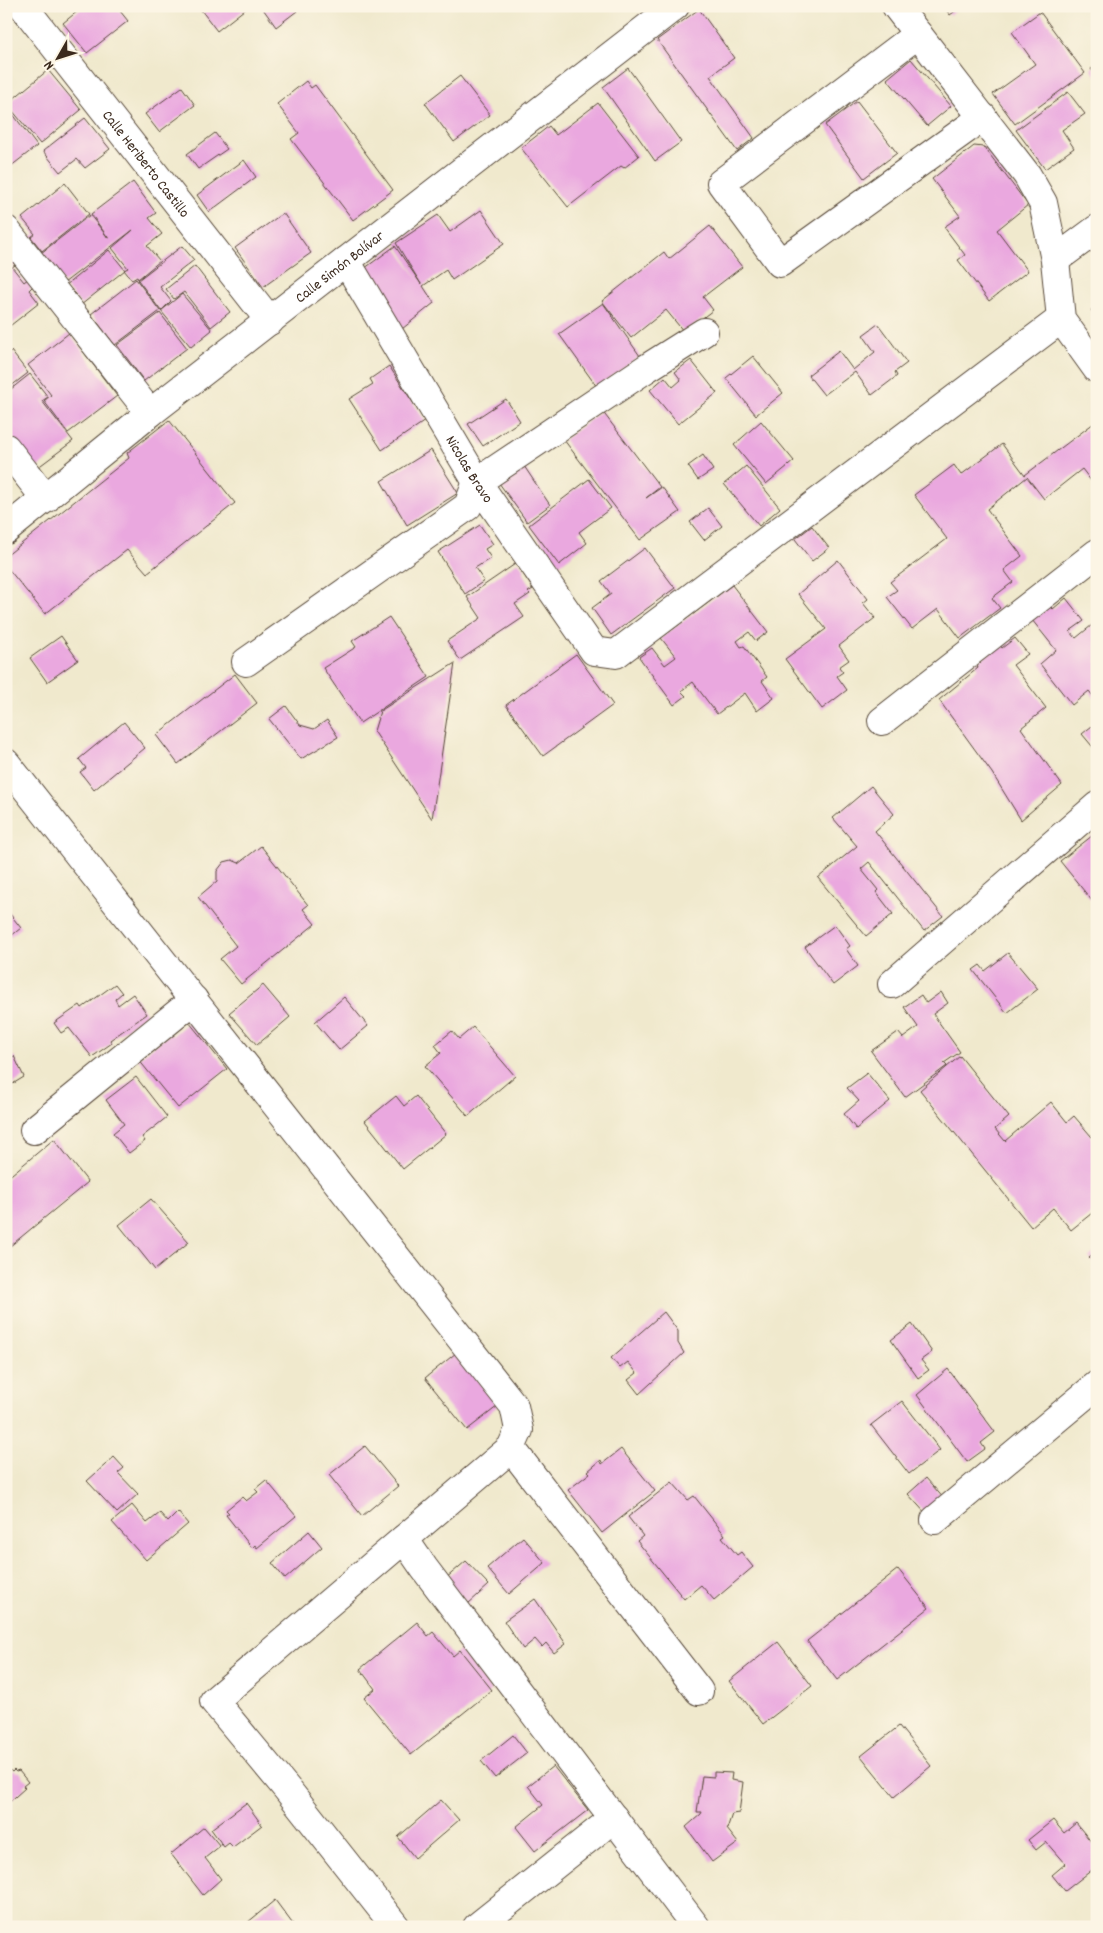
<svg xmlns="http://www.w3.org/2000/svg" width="1103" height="1933" font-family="Dekko,sans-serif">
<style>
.building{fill:#eaa8df}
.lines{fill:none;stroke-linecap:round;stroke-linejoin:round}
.minor-casing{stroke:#564738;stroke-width:30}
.minor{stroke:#fff;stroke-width:28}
.labels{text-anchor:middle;stroke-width:4;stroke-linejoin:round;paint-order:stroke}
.street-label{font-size:15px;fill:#3b2a1e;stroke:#fcf5e5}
</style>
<rect width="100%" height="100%" fill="#fcf5e5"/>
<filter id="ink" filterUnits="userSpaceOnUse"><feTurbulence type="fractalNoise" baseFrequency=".02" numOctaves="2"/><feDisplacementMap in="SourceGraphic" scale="10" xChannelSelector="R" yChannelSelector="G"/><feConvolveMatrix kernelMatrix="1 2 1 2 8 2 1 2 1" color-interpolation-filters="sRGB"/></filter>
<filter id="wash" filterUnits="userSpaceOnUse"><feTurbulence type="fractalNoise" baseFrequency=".0096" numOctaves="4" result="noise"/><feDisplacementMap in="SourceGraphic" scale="20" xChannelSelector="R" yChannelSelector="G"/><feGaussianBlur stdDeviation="1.12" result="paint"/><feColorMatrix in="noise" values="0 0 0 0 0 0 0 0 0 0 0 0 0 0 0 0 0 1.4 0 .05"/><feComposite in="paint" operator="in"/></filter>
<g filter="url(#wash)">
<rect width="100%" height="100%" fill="#f0e9cd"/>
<g id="blocks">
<g class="building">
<polygon points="84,6 116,6 128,21 87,53 63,23"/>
<polygon points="198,6 249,6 217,31"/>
<polygon points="261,6 294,6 297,11 276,27"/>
<polygon points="943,6 962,6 950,15"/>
<polygon points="699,9 734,58 710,76 754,138 737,151 657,40"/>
<polygon points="1040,12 1085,73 1015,124 993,94 1035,64 1012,32"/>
<polygon points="911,59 951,106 927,126 887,79"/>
<polygon points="1097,64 1097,77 1091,69"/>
<polygon points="628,68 681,142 655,161 603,87"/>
<polygon points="48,70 81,110 40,144 7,104"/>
<polygon points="460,76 490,115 454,142 425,103"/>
<polygon points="306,81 311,88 315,85 393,190 353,220 291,139 299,133 277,104"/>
<polygon points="182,87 195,105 159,132 145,114"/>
<polygon points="1068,92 1085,114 1062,130 1074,148 1045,169 1016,130"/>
<polygon points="857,101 897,153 864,178 825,125"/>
<polygon points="598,103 639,156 624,168 621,166 568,207 521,148 549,126 556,135"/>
<polygon points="9,109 37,146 6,170 6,111"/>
<polygon points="85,118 110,149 85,168 77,159 60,172 43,151"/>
<polygon points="215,133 227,149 198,169 187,154"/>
<polygon points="974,146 984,147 1028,205 997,230 1028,271 989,301 958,260 965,255 944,227 960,216 932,179"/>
<polygon points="244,160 256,177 209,212 197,195"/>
<polygon points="133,182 156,213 149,218 162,234 147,246 160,261 138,279 137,277 132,280 124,270 128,268 112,248 133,230 64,283 41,253 90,215 109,239 91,214"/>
<polygon points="65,183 89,214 42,251 31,237 35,234 22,218"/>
<polygon points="481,210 504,244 452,280 446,270 423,286 434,303 402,329 361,271 395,246 421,284 396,243 438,215 450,232"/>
<polygon points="283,213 311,253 263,287 235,248"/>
<polygon points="710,226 742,267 703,297 713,310 684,332 666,310 631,338 602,301 664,252 669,259"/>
<polygon points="182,246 194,260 160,287 171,301 161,311 138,280"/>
<polygon points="6,249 18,263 12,267 24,282 29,278 34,285 29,290 39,303 6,329"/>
<polygon points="109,250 125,270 81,305 65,286"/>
<polygon points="195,266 230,312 211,327 184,292 174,299 166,289"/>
<polygon points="136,279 160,311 115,345 91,314"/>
<polygon points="182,294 212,330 191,347 161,311"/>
<polygon points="603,303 640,356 597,387 559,334"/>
<polygon points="1097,305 1097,318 1091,310"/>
<polygon points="160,313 187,348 144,381 117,345"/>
<polygon points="878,324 907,363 895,372 897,376 872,395 855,372 824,395 808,375 839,351 853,370 875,352 863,335"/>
<polygon points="69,333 117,396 68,433 44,401 51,395 28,365"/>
<polygon points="11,351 28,373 6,390 6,355"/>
<polygon points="753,356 783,393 756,415 726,378"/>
<polygon points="691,360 717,393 678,424 650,390 665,377 673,387 681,380 675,372"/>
<polygon points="389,366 425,421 382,450 349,399 373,384 370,379"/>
<polygon points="30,374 48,397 42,401 73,441 37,468 6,429 6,393"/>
<polygon points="506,399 520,421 483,446 468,424"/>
<polygon points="602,411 660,487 646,498 662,487 680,512 640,540 564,440"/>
<polygon points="169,420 235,503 147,573 127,550 45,614 6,566 6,556 129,458 127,453"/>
<polygon points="761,421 794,461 766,484 734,445"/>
<polygon points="1094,423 1097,427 1097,478 1092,482 1082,469 1044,499 1027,477 987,509 1022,556 1004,570 1013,582 992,598 1000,608 960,638 938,609 912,629 887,597 897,590 890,582 947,539 914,495 954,465 961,475 1002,444 1025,475"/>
<polygon points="431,450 458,493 407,525 381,481"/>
<polygon points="703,455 713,470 698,480 688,466"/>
<polygon points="524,466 550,505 527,522 499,483"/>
<polygon points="746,466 780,508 759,526 724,484"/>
<polygon points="589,479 611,508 579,532 587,543 559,565 529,525"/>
<polygon points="708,508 722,526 704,540 690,522"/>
<polygon points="480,525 493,544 485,549 491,558 475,568 484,581 465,594 438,552"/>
<polygon points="812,526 829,548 812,561 795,539"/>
<polygon points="645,548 675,588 611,635 592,608 611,594 601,581"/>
<polygon points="838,560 868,599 863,603 875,618 839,646 849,660 839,667 843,672 837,676 847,690 822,709 785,659 826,629 798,594"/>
<polygon points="518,562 525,570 522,572 533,589 528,592 530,594 515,604 524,617 460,660 447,641 481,618 467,597"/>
<polygon points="732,585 768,632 756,641 749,632 737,641 741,647 744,646 767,677 762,681 774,698 757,711 745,693 717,714 693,682 681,691 686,696 674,705 639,657 652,648 665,665 676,657 661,638"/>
<polygon points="1066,598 1084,621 1070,631 1076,638 1097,621 1097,701 1089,691 1072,705 1040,664 1056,650 1032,620 1050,606 1053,609"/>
<polygon points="389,617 429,677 360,723 323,668 356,647 352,641"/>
<polygon points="61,636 78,660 47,682 30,658"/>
<polygon points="1015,638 1028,654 1013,665 1046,708 1021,728 1062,785 1021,820 992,773 939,700 978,668 976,663 1000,645 1002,648"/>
<polygon points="576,654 613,705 543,756 506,705"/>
<polygon points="455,663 432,819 374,731 380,711"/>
<polygon points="235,674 257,703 178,764 156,735"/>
<polygon points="286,706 300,725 314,729 327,720 338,737 301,759 269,719"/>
<polygon points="124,722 145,748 94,790 80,772 86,768 79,759"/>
<polygon points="1097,722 1097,752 1082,734"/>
<polygon points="871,786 894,814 875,831 943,916 924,931 869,862 861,869 878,890 876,892 893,914 866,936 818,878 857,846 833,818"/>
<polygon points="1097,832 1097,899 1093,902 1060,861"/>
<polygon points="261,846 308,905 303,909 315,924 241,984 220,959 236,946 198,897 217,881 217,871 224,862 232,860 239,863"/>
<polygon points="6,909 21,928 6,940"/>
<polygon points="835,925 850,946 846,949 858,966 833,985 805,947"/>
<polygon points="1008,953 1038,989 1007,1013 973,970 980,965 985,971"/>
<polygon points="115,984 122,993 115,999 118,1005 133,994 147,1014 110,1040 112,1043 92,1057 69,1028 61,1033 54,1023 80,1005 82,1008"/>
<polygon points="263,985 290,1017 257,1045 229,1013"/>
<polygon points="941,992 948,1003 933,1014 960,1052 944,1063 947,1066 905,1097 871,1051 898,1032 903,1038 918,1027 904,1007 921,995 926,1003"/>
<polygon points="344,997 368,1026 339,1050 315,1022"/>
<polygon points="189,1022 227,1069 178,1108 138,1059 170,1034 172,1036"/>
<polygon points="473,1027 515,1076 468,1116 425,1066 441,1053 435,1045 452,1031 459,1039"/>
<polygon points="14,1056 24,1077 6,1088 6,1061"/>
<polygon points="960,1056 1009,1117 995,1129 1005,1141 1051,1102 1067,1122 1074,1116 1097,1143 1097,1209 1071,1230 1053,1208 1031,1227 920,1090"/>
<polygon points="867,1073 890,1101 856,1129 844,1114 859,1101 847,1088"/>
<polygon points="136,1077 167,1117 142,1137 145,1141 129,1153 113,1133 124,1124 106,1100"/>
<polygon points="396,1096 404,1106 416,1096 446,1134 403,1169 365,1121"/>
<polygon points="54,1139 88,1182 9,1247 6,1244 6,1179"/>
<polygon points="151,1199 189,1242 155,1270 119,1225"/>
<polygon points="1097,1251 1097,1267 1089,1257"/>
<polygon points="664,1312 678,1331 678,1343 684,1353 639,1394 628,1380 637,1373 628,1362 620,1368 611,1358"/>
<polygon points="912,1324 932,1352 921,1360 929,1370 918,1378 891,1340"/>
<polygon points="456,1353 498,1406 467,1430 425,1378"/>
<polygon points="948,1369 995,1432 981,1443 985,1449 967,1462 917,1395"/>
<polygon points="902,1401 940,1450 909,1474 871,1425"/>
<polygon points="365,1446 398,1486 362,1516 329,1475"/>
<polygon points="621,1449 655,1491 602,1533 568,1490 590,1473 588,1471 601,1460 602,1464"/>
<polygon points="114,1457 124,1468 118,1473 138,1494 117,1513 87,1481"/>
<polygon points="926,1478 945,1500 928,1516 908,1494"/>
<polygon points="266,1480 296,1516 257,1548 255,1545 252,1548 226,1515 229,1513 226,1510 242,1497 246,1501 258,1492 255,1489"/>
<polygon points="672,1482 688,1500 694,1496 725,1535 722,1537 737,1555 741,1552 753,1567 714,1600 701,1585 684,1599 637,1541 643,1536 628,1517"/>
<polygon points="132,1505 147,1523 160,1513 168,1522 178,1512 188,1524 146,1560 112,1522"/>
<polygon points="309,1531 322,1547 285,1579 272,1563"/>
<polygon points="523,1537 545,1563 509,1594 487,1568"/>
<polygon points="466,1561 489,1585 468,1604 445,1579"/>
<polygon points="898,1569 929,1608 837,1680 807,1641"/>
<polygon points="535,1599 566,1644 554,1653 546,1643 542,1647 535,1639 523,1649 504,1621"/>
<polygon points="417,1622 428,1636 433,1632 453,1656 460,1650 492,1690 411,1755 364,1698 375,1689 360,1669"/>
<polygon points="778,1642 812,1686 763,1724 729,1681"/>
<polygon points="899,1726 931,1766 894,1797 861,1756"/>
<polygon points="513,1735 527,1753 495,1778 481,1761"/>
<polygon points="553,1766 588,1810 535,1851 516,1827 543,1805 528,1786"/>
<polygon points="6,1767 12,1772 14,1770 16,1772 19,1771 28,1782 23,1786 25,1788 6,1805"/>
<polygon points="714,1772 732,1773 731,1780 743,1782 739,1813 732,1814 727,1829 738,1843 712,1862 686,1827 701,1814 702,1812 697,1812 702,1776 714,1777"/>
<polygon points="441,1800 459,1820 415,1858 398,1837"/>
<polygon points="246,1803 262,1825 233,1847 229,1843 224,1847 211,1829"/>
<polygon points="1053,1820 1064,1833 1076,1823 1097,1849 1097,1866 1065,1891 1052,1875 1065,1864 1046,1842 1036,1850 1028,1840"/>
<polygon points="204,1827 220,1846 205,1858 221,1879 203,1895 171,1854"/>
<polygon points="275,1900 295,1927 242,1927"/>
</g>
</g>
</g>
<g filter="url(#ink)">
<use href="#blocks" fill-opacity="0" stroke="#564738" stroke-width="1"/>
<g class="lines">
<defs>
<g id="minor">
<path id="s1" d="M 23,6 L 270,321"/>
<polyline points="896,6 1027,175 1043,203 1055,260 1061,319 1097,369"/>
<polyline points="918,34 721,183 780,263 983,117"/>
<polyline points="6,230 150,413"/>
<polyline points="1055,260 1097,229"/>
<path id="s2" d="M 346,261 L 477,482 L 594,651 L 616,654 L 1061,319"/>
<polyline points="6,448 46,499"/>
<path id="s3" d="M 6,530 L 150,413 L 675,6"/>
<polyline points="246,662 468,506 477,482 647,368 704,332"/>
<polyline points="882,721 1097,553"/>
<polyline points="6,763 514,1406 519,1430 511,1448 404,1539 424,1568 696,1927"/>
<polyline points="892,984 1097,806"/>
<polyline points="34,1130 194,1000"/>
<polyline points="511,1448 699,1691"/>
<polyline points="935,1520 1097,1385"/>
<polyline points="396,1927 287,1789 214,1701 404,1539"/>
<polyline points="477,1927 614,1818"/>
</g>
</defs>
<use href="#minor" class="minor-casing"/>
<use href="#minor" class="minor"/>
</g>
</g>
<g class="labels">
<g class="street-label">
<text dy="5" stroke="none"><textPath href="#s1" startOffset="200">Calle Heriberto Castillo</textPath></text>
<text dy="5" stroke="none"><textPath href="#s3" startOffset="425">Calle Simón Bolívar</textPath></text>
<text dy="5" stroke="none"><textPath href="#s2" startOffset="242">Nicolas Bravo</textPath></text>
</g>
</g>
<rect width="1103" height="1933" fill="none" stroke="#fcf5e5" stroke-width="25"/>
<g transform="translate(58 58) rotate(231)" stroke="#fcf5e5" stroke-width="4" paint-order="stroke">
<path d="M0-4L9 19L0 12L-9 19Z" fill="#3b2a1e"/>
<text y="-8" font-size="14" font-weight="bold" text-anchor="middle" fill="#3b2a1e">N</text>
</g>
</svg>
